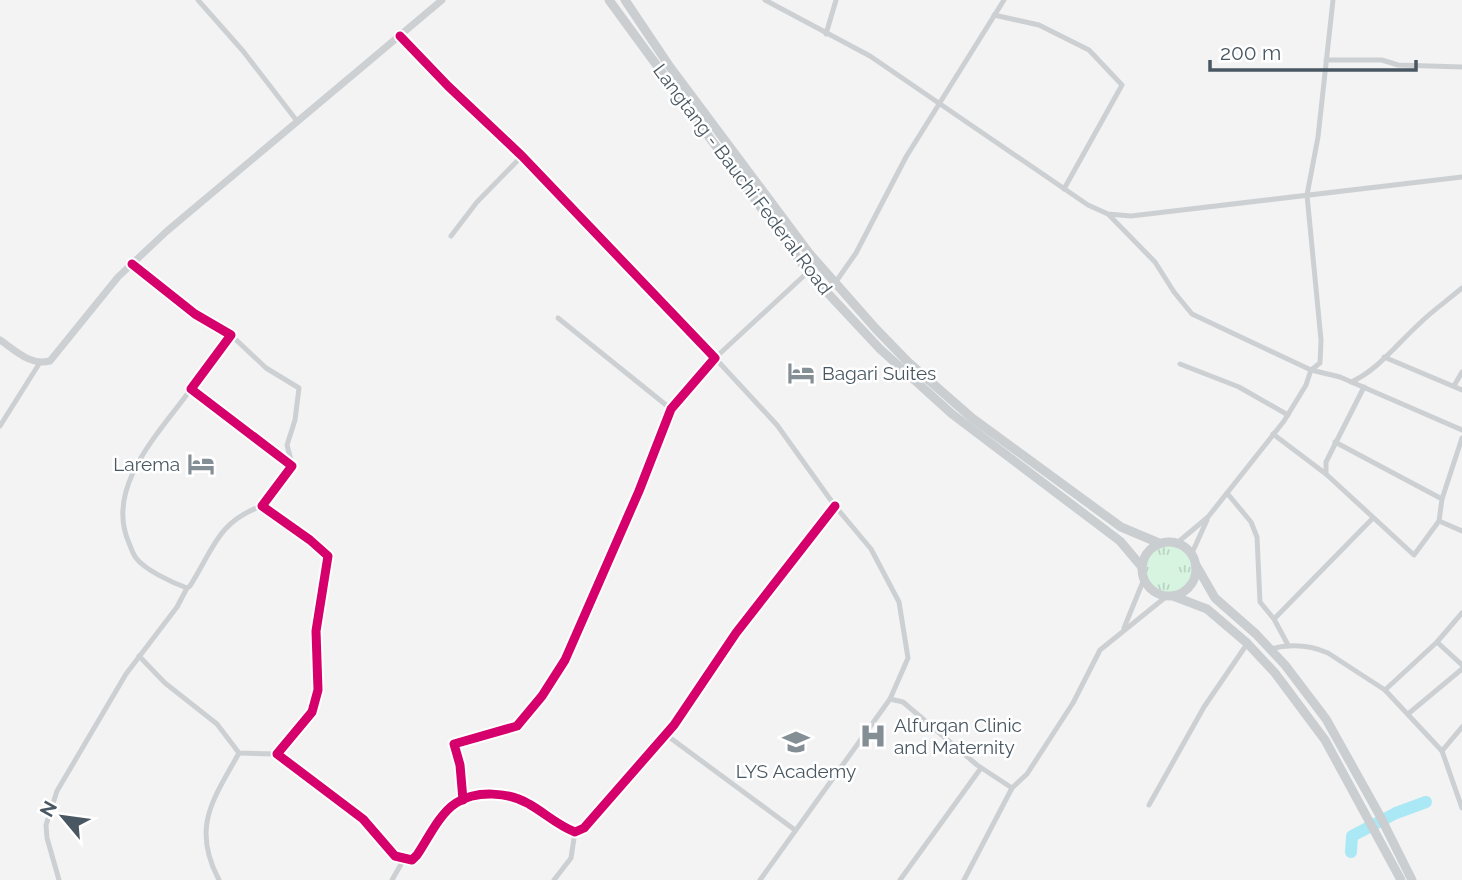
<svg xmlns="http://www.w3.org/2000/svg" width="1462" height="880" font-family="Raleway,sans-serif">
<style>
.grass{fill:url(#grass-tufts)}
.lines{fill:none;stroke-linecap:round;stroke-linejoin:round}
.river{stroke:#a9e8f4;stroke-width:12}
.minor{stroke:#cdd0d3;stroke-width:5}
.tertiary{stroke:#cdd0d3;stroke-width:7}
.primary{stroke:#caced1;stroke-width:9}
.cycleway-casing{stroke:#fff;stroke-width:13}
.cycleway{stroke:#d6006c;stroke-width:9}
.labels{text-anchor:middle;stroke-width:5;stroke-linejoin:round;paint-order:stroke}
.street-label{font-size:19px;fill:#485762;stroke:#fff}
.poi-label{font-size:19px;fill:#485762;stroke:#fff;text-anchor:start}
</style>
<defs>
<pattern id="grass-tufts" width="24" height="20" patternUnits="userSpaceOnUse" patternTransform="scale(1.75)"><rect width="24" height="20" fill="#d7f4e0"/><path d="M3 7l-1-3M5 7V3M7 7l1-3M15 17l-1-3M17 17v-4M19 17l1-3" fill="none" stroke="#bad3c3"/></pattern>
</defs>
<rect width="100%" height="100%" fill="#f4f3f3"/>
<circle class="grass" cx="1169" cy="569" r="24"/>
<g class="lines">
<polyline class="river" points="1351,852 1352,836 1396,813 1426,802"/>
<g class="minor">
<polyline points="198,0 243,51 297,121"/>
<polyline points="765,0 870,56 1088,205 1108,214 1131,216 1462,177"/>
<polyline points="994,15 1039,25 1089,50 1122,85 1064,189"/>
<polyline points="826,34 836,0"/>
<polyline points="400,36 448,86 522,156 715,358 671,409 639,491 565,660 542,696 517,726 454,744 460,765 463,800"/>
<polyline points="1326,60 1382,60 1398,65 1462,67"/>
<polyline points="1109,215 1155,262 1174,292 1192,314 1311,370 1340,377 1462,430"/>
<polyline points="451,236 477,202 522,156"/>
<path d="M 132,264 L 195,314 L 231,335 L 191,389 L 292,466 L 262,506 L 310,540 L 328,556 L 316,631 L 318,690 L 312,712 L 277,754 L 363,819 L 395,856 L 412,860 L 417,855 C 428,839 439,814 456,803 C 476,790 509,792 529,804 C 545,813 557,825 575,832 L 584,828 L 674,725 L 736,633 L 835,506"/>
<polyline points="835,283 856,253 906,157 1004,0"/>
<polyline points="558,318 671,409"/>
<polyline points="231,335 266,368 299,388 295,420 287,445 292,464"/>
<polyline points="1384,357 1462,390"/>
<polyline points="1180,364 1239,387 1288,415"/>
<path d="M 1351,382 C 1377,371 1398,343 1419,324 C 1432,311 1448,300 1462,288"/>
<polyline points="1454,386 1462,372"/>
<polyline points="1364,387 1326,462 1326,474 1414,555 1439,521 1442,499 1462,438"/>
<path d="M 191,389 C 160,432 104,487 129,543 C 131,548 133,554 136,558 C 145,570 173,583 187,588 L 190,586 C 213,550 218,521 262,506"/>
<polyline points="0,426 39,364"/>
<polyline points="1273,434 1326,474"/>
<polyline points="1335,442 1442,499"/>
<polyline points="1227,493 1251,522 1257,537 1260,602 1274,619 1288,645"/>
<polyline points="1439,521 1462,531"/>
<polyline points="1177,543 1208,517 1284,421 1306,385 1311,370 1320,363 1321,340 1307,195 1318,137 1333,0"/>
<polyline points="1192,553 1207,520"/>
<polyline points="1274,619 1373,518"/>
<polyline points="1124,628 1144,579"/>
<polyline points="1437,642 1462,665"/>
<path d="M 1270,649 C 1289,644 1310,645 1328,653 L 1385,690 L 1442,751 L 1462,808"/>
<polyline points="139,656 165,683 217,724 239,753 277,754"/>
<polyline points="1385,690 1437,642 1462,613"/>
<polyline points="890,699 903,702 977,765 1012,788"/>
<polyline points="1408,714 1462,669"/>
<polyline points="665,734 795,830"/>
<polyline points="1442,751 1462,727"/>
<polyline points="1149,805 1204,707 1247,644"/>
<polyline points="59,880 47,838 46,825 57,791 126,674 177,607 187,588"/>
<path d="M 219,880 C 191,827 213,800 239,753"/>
<polyline points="392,880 404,859"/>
<polyline points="554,880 571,858 575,832"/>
<polyline points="760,880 890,699 908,658 899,602 871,549 835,506 777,425 715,358 808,272"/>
<polyline points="900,880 981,768"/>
<polyline points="964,880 1012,788 1027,774 1073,703 1100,650 1167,596"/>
</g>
<path class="tertiary" d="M 0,340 C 15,350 30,366 50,361 L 118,277 L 167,231 L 442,0"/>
<g class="primary">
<polyline points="609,0 808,272 880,349 952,414 1120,541 1142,567"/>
<polyline points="625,0 670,67 809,253 876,329 908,362 972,418 1121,527 1159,543"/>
<circle cx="1169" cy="569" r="27"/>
<polyline points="1196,565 1215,598 1256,634 1285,665 1326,719 1379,814 1412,880"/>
<polyline points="1173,596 1207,609 1247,643 1275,673 1325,740 1401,880"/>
</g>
<defs>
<g id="cycleway">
<polyline points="400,36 448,86 522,156 715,358 671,409 639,491 565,660 542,696 517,726 454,744 460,765 463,800"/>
<path d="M 132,264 L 195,314 L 231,335 L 191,389 L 292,466 L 262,506 L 310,540 L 328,556 L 316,631 L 318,690 L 312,712 L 277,754 L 363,819 L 395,856 L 412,860 L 417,855 C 428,839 439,814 456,803 C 476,790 509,792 529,804 C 545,813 557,825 575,832 L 584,828 L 674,725 L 736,633 L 835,506"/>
</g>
</defs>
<use href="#cycleway" class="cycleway-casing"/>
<use href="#cycleway" class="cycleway"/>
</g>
<defs>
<symbol id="hotel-bare" viewBox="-9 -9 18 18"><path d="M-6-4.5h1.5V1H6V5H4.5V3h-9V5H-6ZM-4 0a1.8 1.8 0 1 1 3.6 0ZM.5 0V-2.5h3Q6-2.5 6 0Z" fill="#848e95" stroke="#fff" stroke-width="2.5" paint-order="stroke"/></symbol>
<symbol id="hospital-bare" viewBox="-9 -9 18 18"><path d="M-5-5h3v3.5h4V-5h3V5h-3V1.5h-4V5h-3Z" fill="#848e95" stroke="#fff" stroke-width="2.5" paint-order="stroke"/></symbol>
<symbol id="school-bare" viewBox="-9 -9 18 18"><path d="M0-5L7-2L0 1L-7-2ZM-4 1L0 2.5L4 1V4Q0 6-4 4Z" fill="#848e95" stroke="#fff" stroke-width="2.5" paint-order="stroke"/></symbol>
</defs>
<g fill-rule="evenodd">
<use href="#hotel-bare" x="782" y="354" width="38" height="38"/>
<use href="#hotel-bare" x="182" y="445" width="38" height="38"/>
<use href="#hospital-bare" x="854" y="717" width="38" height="38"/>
<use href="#school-bare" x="777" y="723" width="38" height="38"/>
</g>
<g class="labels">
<g class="street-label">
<text transform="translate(743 179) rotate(53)" y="7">Langtang - Bauchi Federal Road</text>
</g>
<g class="poi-label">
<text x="822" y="380">Bagari Suites</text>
<text x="180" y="471" text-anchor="end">Larema</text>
<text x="894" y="732">Alfurqan Clinic<tspan x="894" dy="22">and Maternity</tspan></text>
<text x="796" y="778" text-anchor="middle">LYS Academy</text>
</g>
</g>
<g transform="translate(63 817) rotate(299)" stroke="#ffffff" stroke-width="5" paint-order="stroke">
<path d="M0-5L12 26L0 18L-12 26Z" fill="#485762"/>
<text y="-10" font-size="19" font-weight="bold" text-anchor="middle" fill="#485762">N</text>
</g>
<path d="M1210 60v10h206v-10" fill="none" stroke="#485762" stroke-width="3.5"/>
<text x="1220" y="60" font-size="21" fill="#485762" stroke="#ffffff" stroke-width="5" paint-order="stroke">200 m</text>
</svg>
